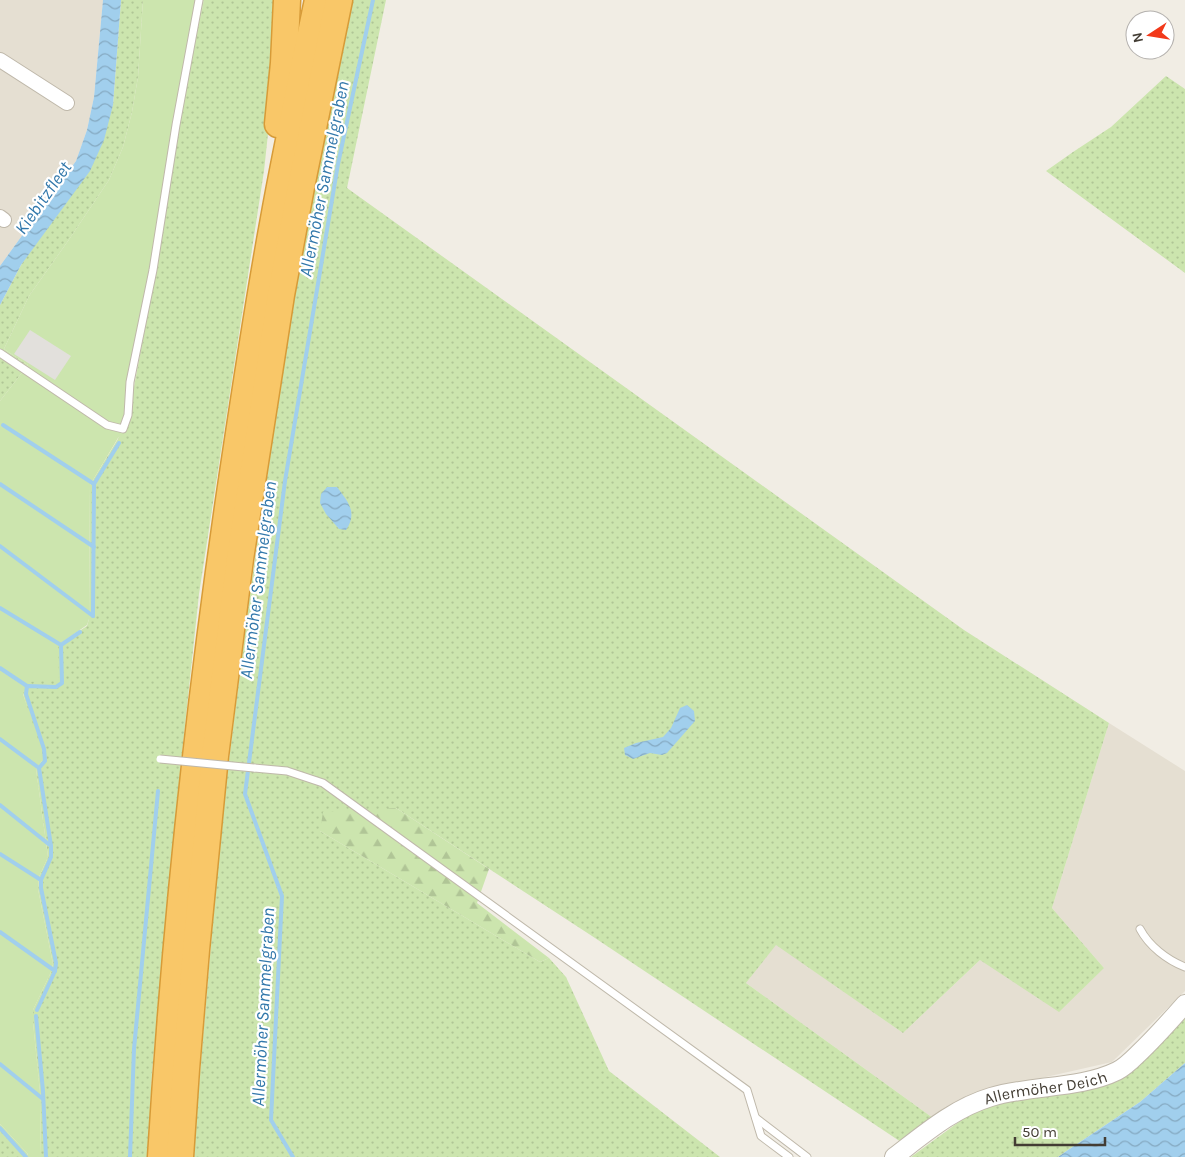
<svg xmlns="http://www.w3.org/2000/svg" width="1185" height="1157" font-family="Karla,sans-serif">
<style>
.residential{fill:#e5dfd2}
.grass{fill:url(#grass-dots)}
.forest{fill:url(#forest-firs)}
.garden{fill:#cce5ae}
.parking{fill:#e2e0dc}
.water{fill:url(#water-waves)}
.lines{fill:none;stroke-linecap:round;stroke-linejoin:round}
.stream{stroke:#a1cfed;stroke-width:4}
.service-casing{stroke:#bfb8aa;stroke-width:9}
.minor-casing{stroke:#bfb8aa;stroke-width:16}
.tertiary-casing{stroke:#bfb8aa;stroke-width:20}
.motorway-casing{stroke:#d79b38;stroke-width:29}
.service{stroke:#fff;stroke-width:7}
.minor{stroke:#fff;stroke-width:14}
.tertiary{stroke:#fff;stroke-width:18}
.motorway{stroke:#f9c768;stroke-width:26}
.service-bridge-casing{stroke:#bfb8aa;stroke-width:9;stroke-linecap:butt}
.service-bridge{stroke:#fff;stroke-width:7}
.labels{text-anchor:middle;stroke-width:4.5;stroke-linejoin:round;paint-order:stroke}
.street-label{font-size:16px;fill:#433d34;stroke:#fff}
.water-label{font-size:18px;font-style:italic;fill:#3278ab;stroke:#fff}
</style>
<defs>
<pattern id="grass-dots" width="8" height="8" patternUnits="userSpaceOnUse" patternTransform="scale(1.25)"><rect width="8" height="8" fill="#cce5ae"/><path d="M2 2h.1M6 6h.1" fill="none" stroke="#b0c596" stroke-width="1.8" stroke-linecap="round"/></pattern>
<pattern id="forest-firs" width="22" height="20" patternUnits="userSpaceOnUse" patternTransform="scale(1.25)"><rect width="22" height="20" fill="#cce5ae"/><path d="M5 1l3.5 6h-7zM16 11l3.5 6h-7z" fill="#b0c596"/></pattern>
<pattern id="water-waves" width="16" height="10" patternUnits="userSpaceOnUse" patternTransform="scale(1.25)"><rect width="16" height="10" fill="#a1cfed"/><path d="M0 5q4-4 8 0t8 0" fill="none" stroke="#85a9c1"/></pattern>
</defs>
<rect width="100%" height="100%" fill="#f1ede4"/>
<g class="residential">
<polygon points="0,0 103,0 94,97 87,130 76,161 0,266"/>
<polygon points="1109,723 1185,771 1185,991 1112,1062 979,1092 933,1118 746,983 776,944 903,1033 980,960 1104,968 1052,908"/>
</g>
<g class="grass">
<polygon points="121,0 143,0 138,77 132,112 123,147 109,180 68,241 29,296 4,349 28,365 0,401 0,305 21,265 113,105"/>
<polygon points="204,0 280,0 276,59 264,171 199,594 182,753 152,1072 148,1157 40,1157 41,1102 33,1022 33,1010 51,972 53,964 38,889 39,877 48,857 36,769 42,761 23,693 25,682 58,645 87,626 89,619 90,485 127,424 156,269 187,77"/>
<polygon points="352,0 386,0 347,188 964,630 1109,723 1052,908 1104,968 1059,1012 980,960 903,1033 776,945 746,983 933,1118 901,1142 592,936 396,808 320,831 540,962 549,958 566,977 609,1071 720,1157 194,1157 196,1119 222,815 249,600 297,272 341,47"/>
<polygon points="1166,76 1185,89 1185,273 1046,171 1073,152 1111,127"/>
<polygon points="1185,1012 1185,1063 1140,1102 1065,1152 1058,1157 911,1157 967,1116 999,1102 1093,1086"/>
<polygon points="0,1124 28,1154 25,1157 0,1157"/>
</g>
<polygon class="forest" points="396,808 489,869 477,903 549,958 540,962 320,831 323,812"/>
<polygon class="garden" points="143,0 204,0 187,77 156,269 136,372 126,432 118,438 90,485 89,619 87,625 58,645 59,680 26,682 23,694 42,751 42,761 36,769 48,857 39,877 38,889 53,964 51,972 33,1010 33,1022 41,1102 40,1157 25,1157 28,1154 0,1124 0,401 28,365 4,349 29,296 68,241 109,180 123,147 132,112 138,77"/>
<polygon class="parking" points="30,330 71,356 55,380 14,354"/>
<g class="water">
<polygon points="103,0 121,0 113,105 104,140 90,171 21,265 0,305 0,266 76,161 87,130 94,97"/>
<path d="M 327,487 L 337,487 C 348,502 358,512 346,530 L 339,529 L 326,514 L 320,503 L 321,494 Z"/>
<polygon points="687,705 694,711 695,721 667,753 662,755 650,753 633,759 625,755 624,748 636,743 663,737 671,728 680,708"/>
<polygon points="1185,1063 1185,1157 1058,1157 1065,1152 1140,1102"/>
</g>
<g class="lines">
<g class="stream">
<polyline points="3,425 94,484"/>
<polyline points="0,484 94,547"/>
<polyline points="0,546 93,616"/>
<polyline points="0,608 61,645"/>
<polyline points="93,616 94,484 119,443"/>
<polyline points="0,668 27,686"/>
<polyline points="0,739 39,768"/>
<polyline points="0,805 51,846"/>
<polyline points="0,854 41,880"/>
<polyline points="0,932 55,971"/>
<polyline points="37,1010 55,971 56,963 41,888 41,880 51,857 51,846 39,768 45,761 44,749 26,694 27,686 56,687 62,683 61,645 80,632"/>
<polyline points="36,1016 43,1091 46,1157"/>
<polyline points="0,1064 43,1099"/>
<polyline points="0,1128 26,1157"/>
<polyline points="130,1157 134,1049 158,791"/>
<polyline points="293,1157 271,1120 282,896 245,794 285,481 338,164 373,0"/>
</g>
<defs>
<g id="service">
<polyline points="0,353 107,425 123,429 128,415 130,382 153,270 176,125 199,0"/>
<polyline points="254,768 287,771 323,783 747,1090 761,1136 789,1157"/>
<path d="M 1140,929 C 1149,946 1167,960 1185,967"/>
<polyline points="756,1118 807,1157"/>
</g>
<g id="minor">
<polyline points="0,60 67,103"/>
<polyline points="0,217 4,220"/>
</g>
<g id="tertiary">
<path id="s1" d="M 894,1157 C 924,1134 954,1108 991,1097 C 1031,1085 1080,1089 1117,1071 C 1125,1067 1132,1060 1138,1054 C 1155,1038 1170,1021 1185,1004"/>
</g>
<g id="motorway">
<polyline points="278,124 284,63 287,0"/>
<path d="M 161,1157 C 175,930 199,704 232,480 C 245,393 258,305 274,219 C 287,146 303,73 318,0"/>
<polyline points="180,1157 186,1069 196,950 215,756 240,559 281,295 301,187 339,0"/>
</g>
</defs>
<use href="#service" class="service-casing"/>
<use href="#minor" class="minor-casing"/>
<use href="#tertiary" class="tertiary-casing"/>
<use href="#motorway" class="motorway-casing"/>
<use href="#service" class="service"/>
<use href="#minor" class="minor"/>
<use href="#tertiary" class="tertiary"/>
<use href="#motorway" class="motorway"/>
<defs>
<polyline id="service-bridge" points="160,759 254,768"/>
</defs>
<use href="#service-bridge" class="service-bridge-casing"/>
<use href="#service-bridge" class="service-bridge"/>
</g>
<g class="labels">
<g class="street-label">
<text dy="6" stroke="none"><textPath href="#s1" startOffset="170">Allermöher Deich</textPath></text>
</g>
<g class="water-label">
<text transform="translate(324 179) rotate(-79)" y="6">Allermöher Sammelgraben</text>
<text transform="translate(43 198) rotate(-55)" y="6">Kiebitzfleet</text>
<text transform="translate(258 580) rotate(-83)" y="6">Allermöher Sammelgraben</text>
<text transform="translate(263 1007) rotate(-87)" y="6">Allermöher Sammelgraben</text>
</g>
</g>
<g transform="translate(1150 35) rotate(258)"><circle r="24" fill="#ffffff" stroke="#b4b1ae"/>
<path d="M0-4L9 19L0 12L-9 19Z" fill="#f2391a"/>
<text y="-8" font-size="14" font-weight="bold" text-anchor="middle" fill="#433d34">N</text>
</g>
<path d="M1015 1137v8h90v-8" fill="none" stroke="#433d34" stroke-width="2.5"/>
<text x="1022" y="1137" font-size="15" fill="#433d34" stroke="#ffffff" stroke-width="4" paint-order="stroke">50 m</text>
</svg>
